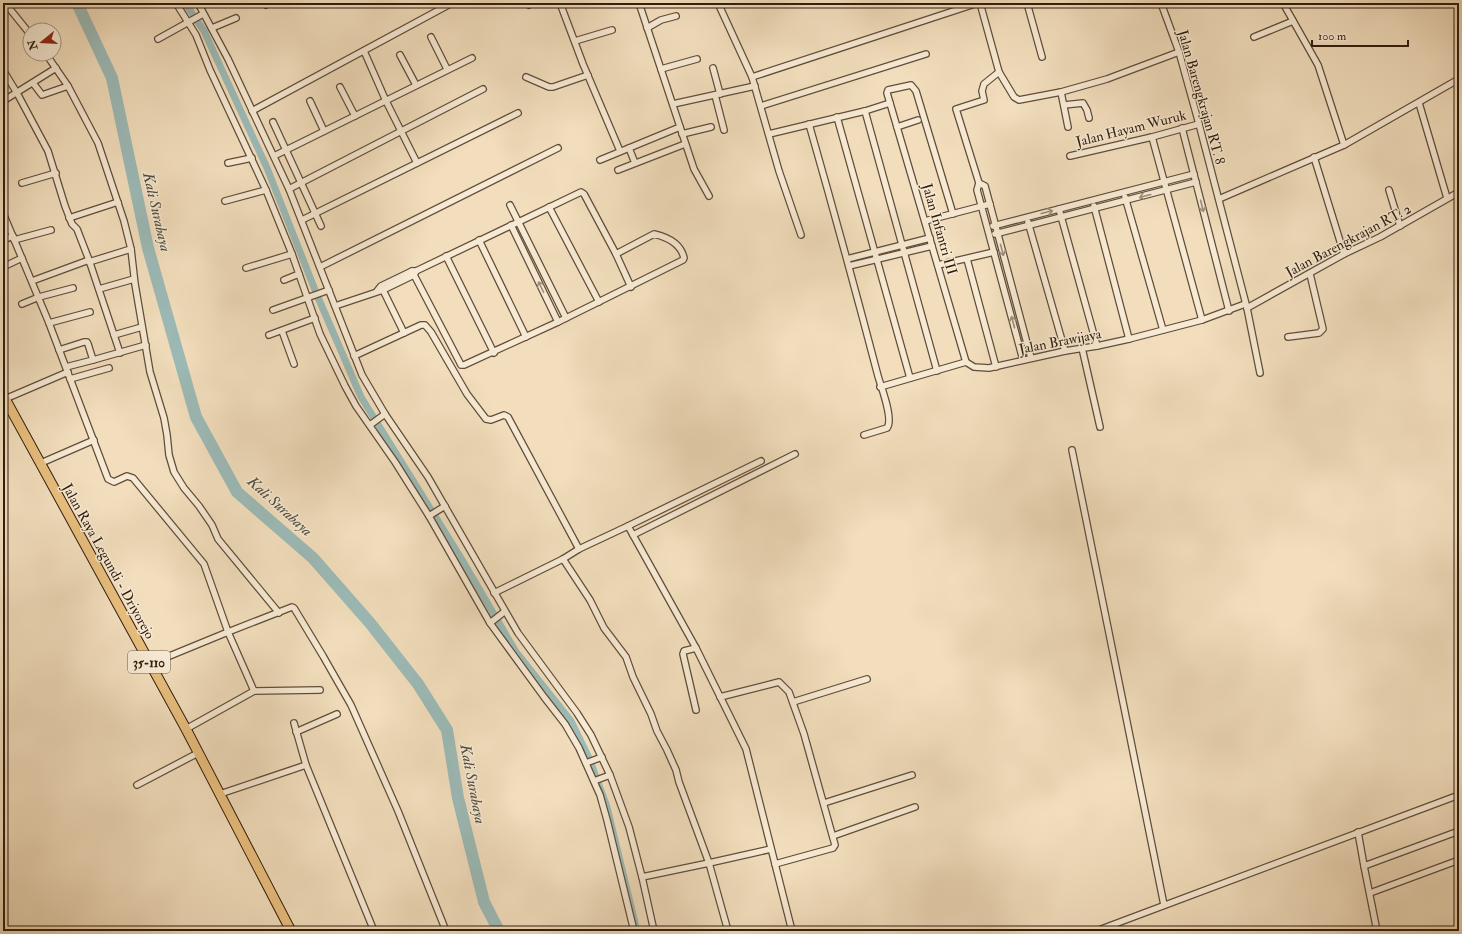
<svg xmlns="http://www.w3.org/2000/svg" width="1462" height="934" font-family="'IM FELL Double Pica',serif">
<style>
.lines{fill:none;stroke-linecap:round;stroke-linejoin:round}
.canal{stroke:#9cbbb8;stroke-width:7}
.river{stroke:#9cbbb8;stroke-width:12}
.minor-casing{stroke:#604d39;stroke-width:8}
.primary-casing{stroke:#301d0d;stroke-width:11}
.minor{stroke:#f7ead4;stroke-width:5.5}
.primary{stroke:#e9bf7e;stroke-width:9}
.oneway{stroke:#9d8e7a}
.labels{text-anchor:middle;stroke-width:3;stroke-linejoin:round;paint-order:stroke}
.shield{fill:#f7ead4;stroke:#6c5a49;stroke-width:1}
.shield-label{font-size:13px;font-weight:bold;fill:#301d0d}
.street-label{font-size:14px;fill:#301d0d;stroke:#f7ead4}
.water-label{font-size:15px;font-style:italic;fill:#504c40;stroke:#f7ead4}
</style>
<rect width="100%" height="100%" fill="#f2debd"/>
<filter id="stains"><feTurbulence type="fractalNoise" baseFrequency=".005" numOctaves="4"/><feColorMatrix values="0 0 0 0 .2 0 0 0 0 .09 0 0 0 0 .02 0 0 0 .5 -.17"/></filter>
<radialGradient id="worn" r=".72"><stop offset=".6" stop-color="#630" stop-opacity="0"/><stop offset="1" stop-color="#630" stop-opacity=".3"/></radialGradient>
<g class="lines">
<polyline class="canal" points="185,3 204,31 267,168 317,295 361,397 461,558 516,652 571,721 589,758 607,807 637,931"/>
<polyline class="river" points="77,3 112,78 148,248 196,417 237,492 313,558 370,623 418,684 447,730 458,798 484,902 499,931"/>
<defs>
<g id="minor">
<polyline points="5,3 30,34"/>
<polyline points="176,3 196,35 210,70 266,190 292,254 320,334 345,386 356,406 395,462 429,516 490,623 544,697 565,724 579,748 600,795 607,820 634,931"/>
<polyline points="198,3 228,59 289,189 362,375 385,414 428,477 518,633 577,713 591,735 610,775 629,827 642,877 654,931"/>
<polyline points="265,3 266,5"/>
<polyline points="528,3 529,5"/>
<polyline points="560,3 583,64 620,151"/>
<polyline points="639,3 694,169 709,196"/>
<polyline points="718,3 752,77 779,171 801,235"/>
<polyline points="980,3 999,72 1014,97 1019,100 1061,92 1107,79 1179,52"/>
<polyline points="1027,3 1042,57"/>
<polyline points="1161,3 1179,52 1199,124 1247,308 1260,373"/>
<polyline points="1283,3 1318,65 1344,145"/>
<polyline points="212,28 236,18"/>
<polyline points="647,28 661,20 676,16"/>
<polyline points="431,37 447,69"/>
<polyline points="1254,37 1293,21"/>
<polyline points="158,39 203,14"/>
<polyline points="575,41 612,30"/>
<polyline points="364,51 386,101 417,163"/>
<polyline points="46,54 68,86 98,143 124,221 131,249 135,284 150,372 164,418 167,435 169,455 174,472 184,488 199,506 212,525 218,539 279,613"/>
<polyline points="400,55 416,85"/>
<polyline points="713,68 720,94"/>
<polyline points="661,69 697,59"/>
<polyline points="3,70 17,93 48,151 65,206 72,224 77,229 89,260 120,353"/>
<polyline points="526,77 549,87 553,87 588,75"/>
<polyline points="752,77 978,3"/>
<polyline points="33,83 42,95 68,86"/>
<polyline points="340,87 355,116"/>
<polyline points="1061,92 1068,127"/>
<polyline points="715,95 724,130"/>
<polyline points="3,101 56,68"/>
<polyline points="310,101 324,131"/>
<polyline points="1419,103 1447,198"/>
<polyline points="673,104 755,86"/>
<polyline points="1064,105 1083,103 1087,110 1089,118"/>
<polyline points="761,106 926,54"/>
<polyline points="252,111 452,3"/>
<polyline points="865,111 937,371"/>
<polyline points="837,117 910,378"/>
<polyline points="273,122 321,226"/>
<path d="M 809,124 C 833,208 856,292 878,376 C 881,387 894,419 887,428 L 864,435"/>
<polyline points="897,127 918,120"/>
<polyline points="1182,128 1229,311"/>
<polyline points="682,134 711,127"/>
<polyline points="769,134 865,111 890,103"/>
<polyline points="1152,137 1202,320"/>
<polyline points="629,148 635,163"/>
<polyline points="274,156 472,58"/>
<polyline points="1070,156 1152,137 1199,124"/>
<polyline points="1314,157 1344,254"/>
<polyline points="600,160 680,127"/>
<polyline points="228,163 252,158"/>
<polyline points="618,170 685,144"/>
<polyline points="22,183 56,173"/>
<polyline points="979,183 956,109 984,100 982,91 984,84 999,72"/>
<polyline points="289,189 483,89"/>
<polyline points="1389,190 1400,226"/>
<polyline points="1125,197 1163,330"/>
<polyline points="1219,199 1344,145 1459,79"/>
<polyline points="225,201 266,190"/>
<polyline points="510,205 566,318"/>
<polyline points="1094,206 1129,339"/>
<polyline points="549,207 599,302"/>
<polyline points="1059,209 1097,346"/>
<polyline points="3,213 49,323 108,479 114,482 127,476 133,478 204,564 228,632 292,607 294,608 323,656 351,705 398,811 446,931"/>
<polyline points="953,214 916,91 911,85 888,90 887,93 966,362"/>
<polyline points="69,218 118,202"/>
<polyline points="302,220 518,113"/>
<polyline points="925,221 990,204"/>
<polyline points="1028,222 1065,351"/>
<polyline points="511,225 558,322"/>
<polyline points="993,226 1194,174"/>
<polyline points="995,234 1196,182"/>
<polyline points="3,240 13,236"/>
<polyline points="14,240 51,230"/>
<polyline points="479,240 526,337"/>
<polyline points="446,256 494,353"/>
<polyline points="847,259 930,238"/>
<polyline points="967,259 996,367"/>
<polyline points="89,262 131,249"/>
<polyline points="938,265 994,252"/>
<polyline points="849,266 932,246"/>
<polyline points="3,267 22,258"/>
<polyline points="320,267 558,148"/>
<polyline points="246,268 292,254"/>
<path d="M 412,271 L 459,361 L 461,365 L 464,365 L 558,322 L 683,260 L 684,258 C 681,244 667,237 654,234 L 616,254"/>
<polyline points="284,280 299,274"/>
<polyline points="32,281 89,260"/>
<polyline points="382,288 404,333"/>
<polyline points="99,289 134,279"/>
<polyline points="377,291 381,286 412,271 416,271 581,192 584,194 616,254 631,287"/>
<polyline points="22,304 39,297 73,288"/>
<polyline points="335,306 383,290 414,275 416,271"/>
<polyline points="1247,308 1344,254 1380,237 1459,192"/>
<polyline points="273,310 329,290"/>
<polyline points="49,323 90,312"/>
<polyline points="282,331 294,364"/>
<polyline points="114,335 142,327"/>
<polyline points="269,335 315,318"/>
<polyline points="1288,337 1319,333 1323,329 1310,274"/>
<polyline points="1082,348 1100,427"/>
<polyline points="59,350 84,342 87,342 88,344 93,360 66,367"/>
<polyline points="354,356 421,325 425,325 431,332 467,394 486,419 491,420 504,415 508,417 579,549"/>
<polyline points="93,360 146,345"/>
<polyline points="1023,360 977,190 979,183 985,186 1031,358"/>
<polyline points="70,379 109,368"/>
<polyline points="880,387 966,362 974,367 989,368 1065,351 1097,346 1129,339 1202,320 1245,304"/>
<polyline points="5,399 68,372"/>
<polyline points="370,425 385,414"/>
<polyline points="1072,450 1164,905"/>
<polyline points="41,463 94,440"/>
<polyline points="429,516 445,506"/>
<polyline points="628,526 761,461"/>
<polyline points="633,535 795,454"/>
<polyline points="563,559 579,549 628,526 696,648 746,749 792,931"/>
<polyline points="494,593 563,559 590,600 604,628 626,657 633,677 651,714 657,731 667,750 676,770 679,782 709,863 771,849"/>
<polyline points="490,623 504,612"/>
<polyline points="696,648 684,651 683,654 696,710"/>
<polyline points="150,664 228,632 254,691 320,690"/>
<polyline points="720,697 779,682 789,692 804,734 835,845 833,848 775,864"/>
<polyline points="793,702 867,679"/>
<polyline points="294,723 306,765"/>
<polyline points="186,729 254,691"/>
<polyline points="296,732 337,714"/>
<polyline points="586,763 602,757"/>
<polyline points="594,781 610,775"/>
<polyline points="137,785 198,753"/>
<polyline points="220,794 306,765 374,931"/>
<polyline points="824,803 912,775"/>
<polyline points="1358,832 1364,866 1459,831"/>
<polyline points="833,836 915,807"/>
<polyline points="1364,866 1377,931"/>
<polyline points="642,877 709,863 728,931"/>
<polyline points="1370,893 1459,860"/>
<polyline points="1096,931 1459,795"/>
</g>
<polyline id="primary" points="3,395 186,729 291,931"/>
</defs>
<use href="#minor" class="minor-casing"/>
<use href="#primary" class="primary-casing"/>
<use href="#minor" class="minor"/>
<use href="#primary" class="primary"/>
</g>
<defs><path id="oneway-shaft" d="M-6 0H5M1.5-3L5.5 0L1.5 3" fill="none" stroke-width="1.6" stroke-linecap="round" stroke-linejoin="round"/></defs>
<g class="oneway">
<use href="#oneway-shaft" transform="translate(1145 196) rotate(165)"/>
<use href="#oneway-shaft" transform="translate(1202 206) rotate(76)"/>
<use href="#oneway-shaft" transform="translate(1047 212) rotate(-14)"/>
<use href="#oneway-shaft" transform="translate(1002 250) rotate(75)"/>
<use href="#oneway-shaft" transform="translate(541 287) rotate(-116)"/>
<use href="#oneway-shaft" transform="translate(1013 322) rotate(-105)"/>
</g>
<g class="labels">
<rect class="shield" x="128" y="651" width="42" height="22" rx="3"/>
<g class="shield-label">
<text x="149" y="667">35-110</text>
</g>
<g class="street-label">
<text transform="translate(1202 97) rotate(74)" y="5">Jalan Barengkrajan RT. 8</text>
<text transform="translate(1131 128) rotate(-14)" y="5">Jalan Hayam Wuruk</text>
<text transform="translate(940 229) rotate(74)" y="5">Jalan Infantri III</text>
<text transform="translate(1348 240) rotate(-28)" y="5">Jalan Barengkrajan RT. 2</text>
<text transform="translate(1060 341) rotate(-11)" y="5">Jalan Brawijaya</text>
<text transform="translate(109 561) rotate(61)" y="5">Jalan Raya Legundi - Driyorejo</text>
</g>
<g class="water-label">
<text transform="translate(157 212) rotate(77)" y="5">Kali Surabaya</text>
<text transform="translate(280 506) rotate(42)" y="5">Kali Surabaya</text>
<text transform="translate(473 784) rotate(79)" y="5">Kali Surabaya</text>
</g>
</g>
<rect width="1462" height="934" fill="none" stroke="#f2debd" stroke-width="16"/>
<rect x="4" y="4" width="1454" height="926" fill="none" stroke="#301d0d" stroke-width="2"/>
<rect x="8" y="8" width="1446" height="918" fill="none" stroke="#301d0d"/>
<g transform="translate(42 42) rotate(252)"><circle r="19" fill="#f7ead4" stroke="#a79884"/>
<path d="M0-3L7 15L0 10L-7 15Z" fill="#8f2418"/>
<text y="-6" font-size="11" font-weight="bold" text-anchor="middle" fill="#301d0d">N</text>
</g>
<path d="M1312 40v6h96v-6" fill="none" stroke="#301d0d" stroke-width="2"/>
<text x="1318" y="40" font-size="12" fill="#301d0d" stroke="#f7ead4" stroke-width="3" paint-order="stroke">100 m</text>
<rect width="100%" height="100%" filter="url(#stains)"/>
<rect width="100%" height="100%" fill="url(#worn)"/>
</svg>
